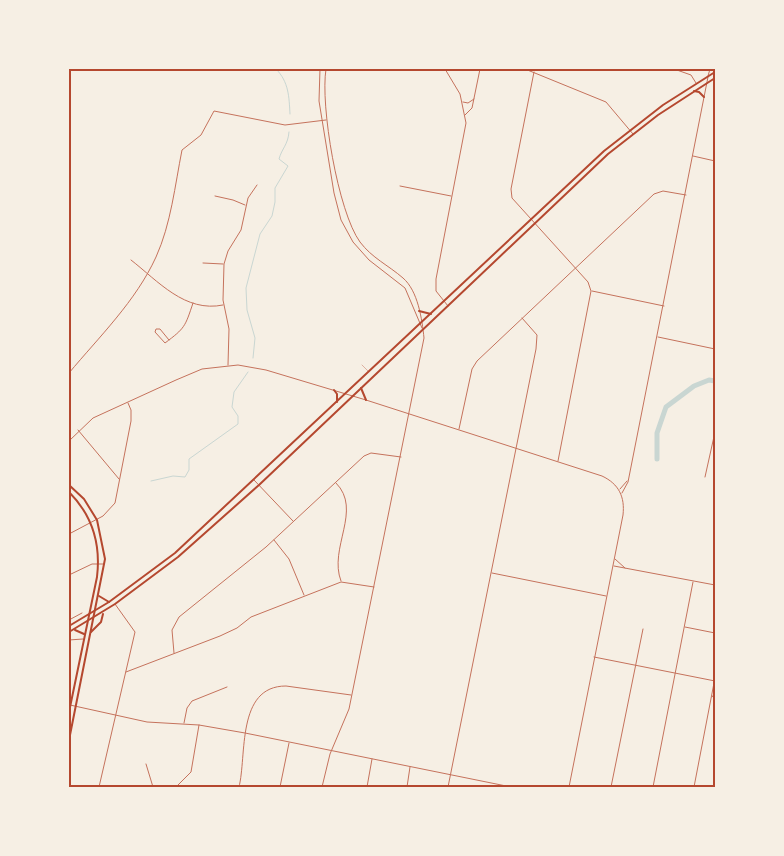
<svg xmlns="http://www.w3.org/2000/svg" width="784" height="856" font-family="Commissioner,sans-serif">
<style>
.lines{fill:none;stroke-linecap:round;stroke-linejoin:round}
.stream{stroke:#c9d6d2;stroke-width:1}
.river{stroke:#c9d6d2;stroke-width:5}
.service{stroke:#c5725c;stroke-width:0.5}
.minor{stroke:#c5725c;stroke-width:1}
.tertiary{stroke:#c5725c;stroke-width:1}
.secondary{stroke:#b5482f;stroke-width:2}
.neatline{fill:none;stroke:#b5482f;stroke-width:2}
</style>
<rect width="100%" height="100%" fill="#f6efe4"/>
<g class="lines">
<g class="stream">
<path d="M 276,69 C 289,82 289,97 290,114"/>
<path d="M 253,358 L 255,338 L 247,310 L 246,288 L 260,234 L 272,216 L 275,202 L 275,188 L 288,166 L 279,159 C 282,148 288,145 289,132"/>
<polyline points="151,481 173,476 185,477 189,470 189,459 238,424 238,416 232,407 234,392 248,372"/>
</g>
<polyline class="river" points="657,459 657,433 666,407 694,386 709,380 715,381"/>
<polyline class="service" points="362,365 368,371"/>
<g class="minor">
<polyline points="525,69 606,102 633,134"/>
<polyline points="674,69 691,75 696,83"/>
<polyline points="534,72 511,189 512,198 588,282 591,291 558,461"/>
<polyline points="708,76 710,69"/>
<polyline points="463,102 468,103 474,99"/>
<polyline points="465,115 472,108 480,69"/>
<polyline points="693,156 715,161"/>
<polyline points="400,186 451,196"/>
<polyline points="215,196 233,200 245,205"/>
<path d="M 131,260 C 158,281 185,313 223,305"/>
<polyline points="203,263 223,264"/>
<polyline points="592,291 664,306"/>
<polyline points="658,337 715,349"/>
<path d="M 169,340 L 160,329 L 156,329 L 155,332 L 165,343 C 185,328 185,327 193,303"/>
<polyline points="228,365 229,329 223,300 224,264 228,251 241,230 248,198 257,185"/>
<path d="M 69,373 C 99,337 136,301 156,257 C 171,224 175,185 182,150 L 201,135 L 214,111 L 285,125 L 326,120"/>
<polyline points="459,429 472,369 477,361 654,194 663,191 686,195"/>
<polyline points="78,430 119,479"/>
<polyline points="705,477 715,432"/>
<polyline points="254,480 293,521"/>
<path d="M 336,483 C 363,510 328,548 341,581"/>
<polyline points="69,534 103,516 115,503 131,421 131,410 128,403"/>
<polyline points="274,540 289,559 304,595"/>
<polyline points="492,573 606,596"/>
<polyline points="69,575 92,564 103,564"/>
<polyline points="69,620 82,613"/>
<polyline points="685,627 715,633"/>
<polyline points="69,640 83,639"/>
<polyline points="174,653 172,630 179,617 266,547 364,456 371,453 401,457"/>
<polyline points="594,657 715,681"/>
<polyline points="126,672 220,636 237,628 251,617 341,582 374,587"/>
<polyline points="712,697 715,693"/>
<polyline points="184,723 187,708 192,701 227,687"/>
<polyline points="146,764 153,787"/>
<polyline points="99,787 135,632 115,604"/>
<polyline points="176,787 191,772 199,725"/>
<path d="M 239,787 C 247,756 236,686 286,686 L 351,695"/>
<polyline points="280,787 289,743"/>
<polyline points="367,787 372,759"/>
<polyline points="407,787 410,767"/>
<polyline points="448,787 536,349 537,335 522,318"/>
<polyline points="611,787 643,629"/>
<polyline points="653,787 693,582"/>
<polyline points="694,787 714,683"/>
</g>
<g class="tertiary">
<polyline points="320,69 319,101 334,193 341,220 353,242 369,260 405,288 422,328"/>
<polyline points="445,69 460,94 466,123 436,279 436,291 448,306"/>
<path d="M 69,441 L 93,418 L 176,380 L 202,369 L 238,365 L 266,370 L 366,400 L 602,476 C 619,484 625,497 623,515 L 569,787"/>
<polyline points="620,489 627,481"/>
<polyline points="622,493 628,482 708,77"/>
<polyline points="615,559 625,568"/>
<polyline points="614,566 715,585"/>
<polyline points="70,705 147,722 199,725 245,733 511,787"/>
<path d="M 322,787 L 330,754 L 349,709 L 424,338 C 422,319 418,291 403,278 C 388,265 372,258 360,242 C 338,212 320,105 326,69"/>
</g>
<g class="secondary">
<polyline points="694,91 699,92 704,97"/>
<polyline points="419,311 431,314"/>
<polyline points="361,388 366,400"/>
<polyline points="334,390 337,394 337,402"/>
<polyline points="69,485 84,499 97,520 105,559 69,740"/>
<path d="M 69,492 C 93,516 101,544 97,577 L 69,712"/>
<polyline points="99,596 109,602"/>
<polyline points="69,626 109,602 175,553 604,151 663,105 715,72"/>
<polyline points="75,630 84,634"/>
<polyline points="69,632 115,604 178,557 259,485 608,154 658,115 715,78"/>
<polyline points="91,632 101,622 103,614"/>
</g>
</g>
<rect width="784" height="856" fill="none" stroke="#f6efe4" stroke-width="140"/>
<rect x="70" y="70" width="644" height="716" class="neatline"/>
</svg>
